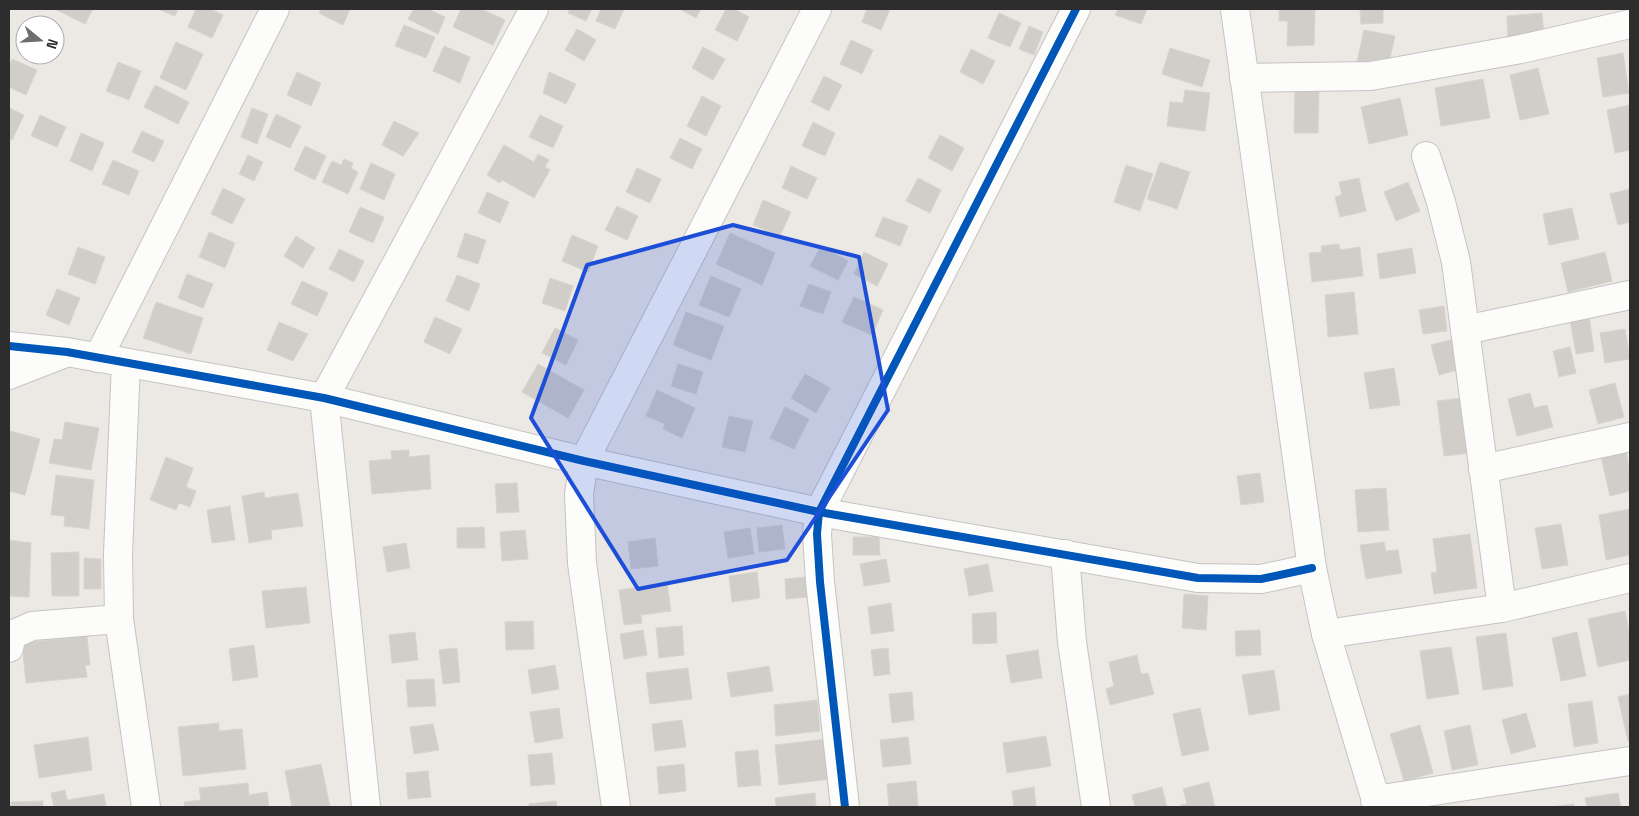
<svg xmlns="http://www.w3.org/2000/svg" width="1639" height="816" font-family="'Space Grotesk',sans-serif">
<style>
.building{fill:#d1ceca;stroke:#d7d4d0}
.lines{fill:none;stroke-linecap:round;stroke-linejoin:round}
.street-casing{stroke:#c5c4c4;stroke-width:30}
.street{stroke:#fcfcfb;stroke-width:28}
.cycleway-casing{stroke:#fff;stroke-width:11}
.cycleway{stroke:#0057b8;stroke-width:8}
.marked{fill:#1d4ed8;fill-opacity:0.2;stroke:#1d4ed8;stroke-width:4;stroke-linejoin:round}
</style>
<rect width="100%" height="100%" fill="#ece8e4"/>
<g class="building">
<polygon points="55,9 93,9 85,24"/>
<polygon points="158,9 178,9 175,16"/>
<polygon points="196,9 210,9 223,15 212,38 188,27"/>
<polygon points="321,9 350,9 343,25 319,13"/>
<polygon points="414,9 428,9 445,17 438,34 408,19"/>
<polygon points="461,9 481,9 505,20 493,45 453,27"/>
<polygon points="570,9 592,9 586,21 568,13"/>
<polygon points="601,9 624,9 615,29 596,21"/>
<polygon points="680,9 701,9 696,18"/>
<polygon points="726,9 734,9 749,17 737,41 715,30"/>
<polygon points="867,9 890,9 881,30 862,22"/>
<polygon points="1118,9 1147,9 1141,24 1115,15"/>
<polygon points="1279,9 1315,9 1314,45 1287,46 1288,21 1279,21"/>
<polygon points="1360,9 1383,9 1383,23 1361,24"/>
<polygon points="999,13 1021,23 1010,47 988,38"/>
<polygon points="1542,13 1544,37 1508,40 1507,16"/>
<polygon points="404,25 435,37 426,58 395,46"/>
<polygon points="1029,26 1043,32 1034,55 1019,49"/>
<polygon points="577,29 596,40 584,61 565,50"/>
<polygon points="1364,30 1395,36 1388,67 1357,62"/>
<polygon points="851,40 873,50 862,74 840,64"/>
<polygon points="176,42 203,54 186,90 160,78"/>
<polygon points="444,46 470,57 460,83 433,71"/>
<polygon points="703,47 725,59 713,80 692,68"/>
<polygon points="1170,48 1210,60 1202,87 1162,74"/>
<polygon points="971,49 995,61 983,84 960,72"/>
<polygon points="1623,53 1629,93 1603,97 1597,58"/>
<polygon points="12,59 37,70 26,95 9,87 9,67"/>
<polygon points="118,62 141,71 129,100 106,91"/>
<polygon points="1538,68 1549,114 1520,120 1510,75"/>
<polygon points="297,72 321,83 311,106 287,95"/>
<polygon points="549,72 576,84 566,104 543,93"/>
<polygon points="824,76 842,85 829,111 811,102"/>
<polygon points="1483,79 1490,118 1441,126 1435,88"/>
<polygon points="155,85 189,102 178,124 144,107"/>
<polygon points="1185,90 1210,93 1205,131 1167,126 1170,102 1183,103"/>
<polygon points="1295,91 1319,91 1318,133 1294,133"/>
<polygon points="702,96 721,106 706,136 687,126"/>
<polygon points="1400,98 1408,135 1369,144 1361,107"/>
<polygon points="1630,105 1630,150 1615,153 1607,110"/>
<polygon points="9,108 24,115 12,140 9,138"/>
<polygon points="252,108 268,114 257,144 241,137"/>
<polygon points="276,114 301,126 290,148 266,137"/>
<polygon points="40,115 66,127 57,147 31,136"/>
<polygon points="540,115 563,126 553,148 529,137"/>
<polygon points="394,121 419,133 403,156 382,145"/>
<polygon points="813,122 835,133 825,156 802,146"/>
<polygon points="142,131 164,141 154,162 132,152"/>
<polygon points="81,133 104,143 92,171 70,161"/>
<polygon points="940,135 964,148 952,171 928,158"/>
<polygon points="680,138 702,149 692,169 670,158"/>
<polygon points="504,145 534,162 538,154 549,160 545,167 550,170 534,198 502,180 500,183 487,175"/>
<polygon points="305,146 326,156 315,180 294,170"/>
<polygon points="248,155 263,162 254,181 239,174"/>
<polygon points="344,159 353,163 351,168 358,172 348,194 322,182 332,161 341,165"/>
<polygon points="113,160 139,171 129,195 102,184"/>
<polygon points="1160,162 1190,172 1177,209 1147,199"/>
<polygon points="371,163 395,174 384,200 360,189"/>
<polygon points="1126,165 1153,174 1140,211 1114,202"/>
<polygon points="791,166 817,178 807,199 782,188"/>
<polygon points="637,168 661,179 650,203 626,192"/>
<polygon points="918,178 941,190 930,213 906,201"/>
<polygon points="1359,178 1366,211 1340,217 1335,197 1342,195 1339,182"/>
<polygon points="1408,182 1420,211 1396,221 1384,192"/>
<polygon points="223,188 245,199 232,224 211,214"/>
<polygon points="1630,189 1630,222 1618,225 1610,194"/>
<polygon points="487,192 509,202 500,223 478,213"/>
<polygon points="763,200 791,212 780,236 753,225"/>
<polygon points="617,206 638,216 627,240 605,230"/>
<polygon points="360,207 384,217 373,243 349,232"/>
<polygon points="1572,208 1579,239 1549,245 1543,214"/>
<polygon points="883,217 908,226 900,246 875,236"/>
<polygon points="209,232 235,243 225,268 199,257"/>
<polygon points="465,233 486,240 478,264 457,257"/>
<polygon points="730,233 775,253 762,285 716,264"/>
<polygon points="572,235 598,246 588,272 562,261"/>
<polygon points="296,236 315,248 303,268 284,256"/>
<polygon points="1339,244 1340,250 1360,247 1363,276 1312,282 1309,253 1322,252 1321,246"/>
<polygon points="821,246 848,261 838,280 810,266"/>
<polygon points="78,247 105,257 95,284 68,274"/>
<polygon points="1412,248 1416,273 1380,279 1377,254"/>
<polygon points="339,249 364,261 354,282 329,269"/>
<polygon points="864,252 888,264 877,286 854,274"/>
<polygon points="1605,252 1612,281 1568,292 1561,263"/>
<polygon points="187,274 213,284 203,308 178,298"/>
<polygon points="457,275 480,284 469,311 446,301"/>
<polygon points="711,276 741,289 729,317 699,305"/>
<polygon points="550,278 573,286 565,311 542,303"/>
<polygon points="302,281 328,293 317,316 291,304"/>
<polygon points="809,284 831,292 823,314 800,306"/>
<polygon points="57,289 80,298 69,325 46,315"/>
<polygon points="1354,292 1358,334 1328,337 1325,295"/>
<polygon points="854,297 883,310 872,335 842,322"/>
<polygon points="156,302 203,318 191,354 143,338"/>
<polygon points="1444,306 1447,331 1423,334 1419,310"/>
<polygon points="686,312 724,326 711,360 673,345"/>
<polygon points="1589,316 1594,351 1576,354 1570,319"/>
<polygon points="435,317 462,329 450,354 424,342"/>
<polygon points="279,322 308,334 293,361 267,350"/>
<polygon points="555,328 578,340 566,365 542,353"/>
<polygon points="1625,329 1630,359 1605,363 1600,333"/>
<polygon points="1458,338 1465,368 1439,375 1431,345"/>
<polygon points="1570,347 1576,373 1559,377 1553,351"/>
<polygon points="538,364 584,390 568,418 522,392"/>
<polygon points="678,364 703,372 696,394 671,386"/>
<polygon points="1394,368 1400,405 1370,409 1364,373"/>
<polygon points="805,374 830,388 816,413 791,398"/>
<polygon points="1615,383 1624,417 1598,424 1589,390"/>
<polygon points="657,390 695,408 682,438 663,429 665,424 646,416"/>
<polygon points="1530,393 1534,408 1547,405 1553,427 1517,436 1508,399"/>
<polygon points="1463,398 1470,453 1444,456 1437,401"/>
<polygon points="785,407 809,419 794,449 770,438"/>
<polygon points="729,416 753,421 745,452 722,447"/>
<polygon points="65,422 99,428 91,470 49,463 54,439 62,440"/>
<polygon points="10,431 40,439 25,495 9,491 9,438"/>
<polygon points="1624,442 1630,472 1630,491 1610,496 1599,448"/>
<polygon points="409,450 409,457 429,455 431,489 372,494 369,461 392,459 391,451"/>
<polygon points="166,457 193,468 186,487 196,491 190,507 179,503 176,510 150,500"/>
<polygon points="1260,473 1264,502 1241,505 1237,476"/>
<polygon points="56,475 94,480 89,529 64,526 65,516 51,515"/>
<polygon points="517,483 519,512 497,513 495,484"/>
<polygon points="1386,488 1389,530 1358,532 1355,490"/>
<polygon points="264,492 265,498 298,493 303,526 271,530 272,539 249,543 242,496"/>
<polygon points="230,506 235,540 212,543 207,510"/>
<polygon points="1630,509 1630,555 1606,560 1599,515"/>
<polygon points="1561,524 1568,565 1542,569 1535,528"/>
<polygon points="782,525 785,549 759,552 757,528"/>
<polygon points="484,527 485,548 457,548 457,528"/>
<polygon points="750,528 754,554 728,558 724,532"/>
<polygon points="525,530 528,559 502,561 500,532"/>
<polygon points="1470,534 1477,588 1434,594 1431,573 1437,572 1433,539"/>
<polygon points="853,537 879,537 880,555 853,555"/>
<polygon points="655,538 658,566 631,569 628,542"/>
<polygon points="9,540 31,543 29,597 9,596"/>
<polygon points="1384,542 1386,551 1398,550 1402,573 1366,579 1360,545"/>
<polygon points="406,543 410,568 387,572 383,547"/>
<polygon points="79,552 79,596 52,596 51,553"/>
<polygon points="84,558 101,559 101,589 84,589"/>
<polygon points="886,559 890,582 864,586 860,564"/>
<polygon points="988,564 993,591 969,596 964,569"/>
<polygon points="757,572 760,598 732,602 729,576"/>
<polygon points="806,577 808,597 786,599 785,579"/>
<polygon points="667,583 671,611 641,615 642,623 624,625 619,590"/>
<polygon points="306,587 310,623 266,628 262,591"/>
<polygon points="1184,594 1208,596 1206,630 1182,628"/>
<polygon points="891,603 894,631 871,634 868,607"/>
<polygon points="1625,611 1630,637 1630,660 1598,667 1588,619"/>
<polygon points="996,612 997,643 973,644 972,614"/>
<polygon points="533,621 534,649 506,650 505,622"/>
<polygon points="682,626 684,655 659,658 656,628"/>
<polygon points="643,630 647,655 624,659 620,634"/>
<polygon points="1260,630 1261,655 1236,656 1235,631"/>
<polygon points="415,632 418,660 392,663 389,635"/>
<polygon points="1577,632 1586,676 1561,681 1552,638"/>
<polygon points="1506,633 1513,686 1483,690 1476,637"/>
<polygon points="87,636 90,665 85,665 87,677 26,683 22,643"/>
<polygon points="254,645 258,677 233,681 229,649"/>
<polygon points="1451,647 1459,694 1427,699 1420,651"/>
<polygon points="457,648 460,682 443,684 439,650"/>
<polygon points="888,648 890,674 874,676 871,650"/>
<polygon points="1038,650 1042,678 1011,683 1006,655"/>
<polygon points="1137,655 1141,674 1148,673 1154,694 1110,705 1106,689 1114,686 1109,662"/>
<polygon points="555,665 559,689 532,694 528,670"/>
<polygon points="769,666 773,691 731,697 727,673"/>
<polygon points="688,668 692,699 650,704 646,673"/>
<polygon points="1274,670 1280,710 1249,715 1242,675"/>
<polygon points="434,679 436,706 408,707 406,680"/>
<polygon points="912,692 914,720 892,723 889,694"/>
<polygon points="1630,694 1630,741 1628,741 1618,697"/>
<polygon points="817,700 820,731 776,736 774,705"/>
<polygon points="1592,701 1598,743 1574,747 1568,704"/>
<polygon points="559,708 563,738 535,743 530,712"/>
<polygon points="1200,708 1209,750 1182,756 1173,714"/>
<polygon points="1526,713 1536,747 1511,754 1502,720"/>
<polygon points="682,720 686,747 655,751 652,724"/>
<polygon points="219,723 219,731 242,729 246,769 183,776 178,727"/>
<polygon points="433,724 439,750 414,754 410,727"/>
<polygon points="1420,725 1433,773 1404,781 1390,734"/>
<polygon points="1470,725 1478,765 1452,770 1444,731"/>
<polygon points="1046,736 1051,766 1007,773 1003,743"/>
<polygon points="88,737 92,770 39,778 34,745"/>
<polygon points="908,737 911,764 883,767 880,740"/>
<polygon points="828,739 832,779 779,785 775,745"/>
<polygon points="758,750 761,785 738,787 735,752"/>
<polygon points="552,753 555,784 531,786 528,755"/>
<polygon points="321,764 330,807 292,807 285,771"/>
<polygon points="684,764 686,791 659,794 657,767"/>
<polygon points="428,771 431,797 408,799 406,773"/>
<polygon points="916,781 918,807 889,807 887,784"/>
<polygon points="1209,782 1215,807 1181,807 1181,805 1187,804 1183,789"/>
<polygon points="248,783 249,795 267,792 269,807 185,807 184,802 201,800 199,788"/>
<polygon points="1034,787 1036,807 1014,807 1012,791"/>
<polygon points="1162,787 1167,807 1135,807 1132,795"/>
<polygon points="65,790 67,800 104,794 106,807 54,807 51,793"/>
<polygon points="815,793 816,807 776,807 775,798"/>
<polygon points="1618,793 1621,807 1587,807 1585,798"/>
<polygon points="43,801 43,807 11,807 11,802"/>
<polygon points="556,801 557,807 529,807 529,804"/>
<polygon points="1574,804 1574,807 1550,807"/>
</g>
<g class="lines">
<defs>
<g id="street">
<polyline points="1235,9 1312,568 1326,634 1378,807"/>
<polyline points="1244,78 1371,76 1521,49 1630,24"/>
<polyline points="1426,156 1441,202 1456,262 1502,608"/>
<polyline points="1465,330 1630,295"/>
<polyline points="9,346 67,352 324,398 584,461 819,512 1198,578 1261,579 1312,568"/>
<polyline points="98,358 275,9"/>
<polyline points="126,363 118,554 119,619 146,807"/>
<polyline points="9,375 63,354"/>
<polyline points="1483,469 1630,437"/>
<polyline points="1065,554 1072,642 1096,807"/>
<polyline points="1326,634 1502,608 1630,578"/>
<polyline points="9,648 12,635 32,626 119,619"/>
<polyline points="1375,800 1630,761"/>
<polyline points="366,807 324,398 534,9"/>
<polyline points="616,807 582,563 579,494 584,461 817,9"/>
<polyline points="845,807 820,582 817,534 819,512 1076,9"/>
</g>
</defs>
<use href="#street" class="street-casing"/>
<use href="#street" class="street"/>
<defs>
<g id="cycleway">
<polyline points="9,346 67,352 324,398 584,461 819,512 1198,578 1261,579 1312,568"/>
<polyline points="845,807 820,582 817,534 819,512 1076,9"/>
</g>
</defs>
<use href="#cycleway" class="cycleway-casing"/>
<use href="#cycleway" class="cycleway"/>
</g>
<path class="marked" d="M 733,225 L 859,257 L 888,410 L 787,560 L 638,589 L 531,418 L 587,265 Z"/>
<rect width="1639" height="816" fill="none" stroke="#2d2d2d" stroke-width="20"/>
<g transform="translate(40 40) rotate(108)"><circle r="24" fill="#ffffff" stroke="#ababab"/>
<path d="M0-4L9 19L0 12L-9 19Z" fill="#706e6d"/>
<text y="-8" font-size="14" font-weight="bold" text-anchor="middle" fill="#2d2d2d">N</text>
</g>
</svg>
